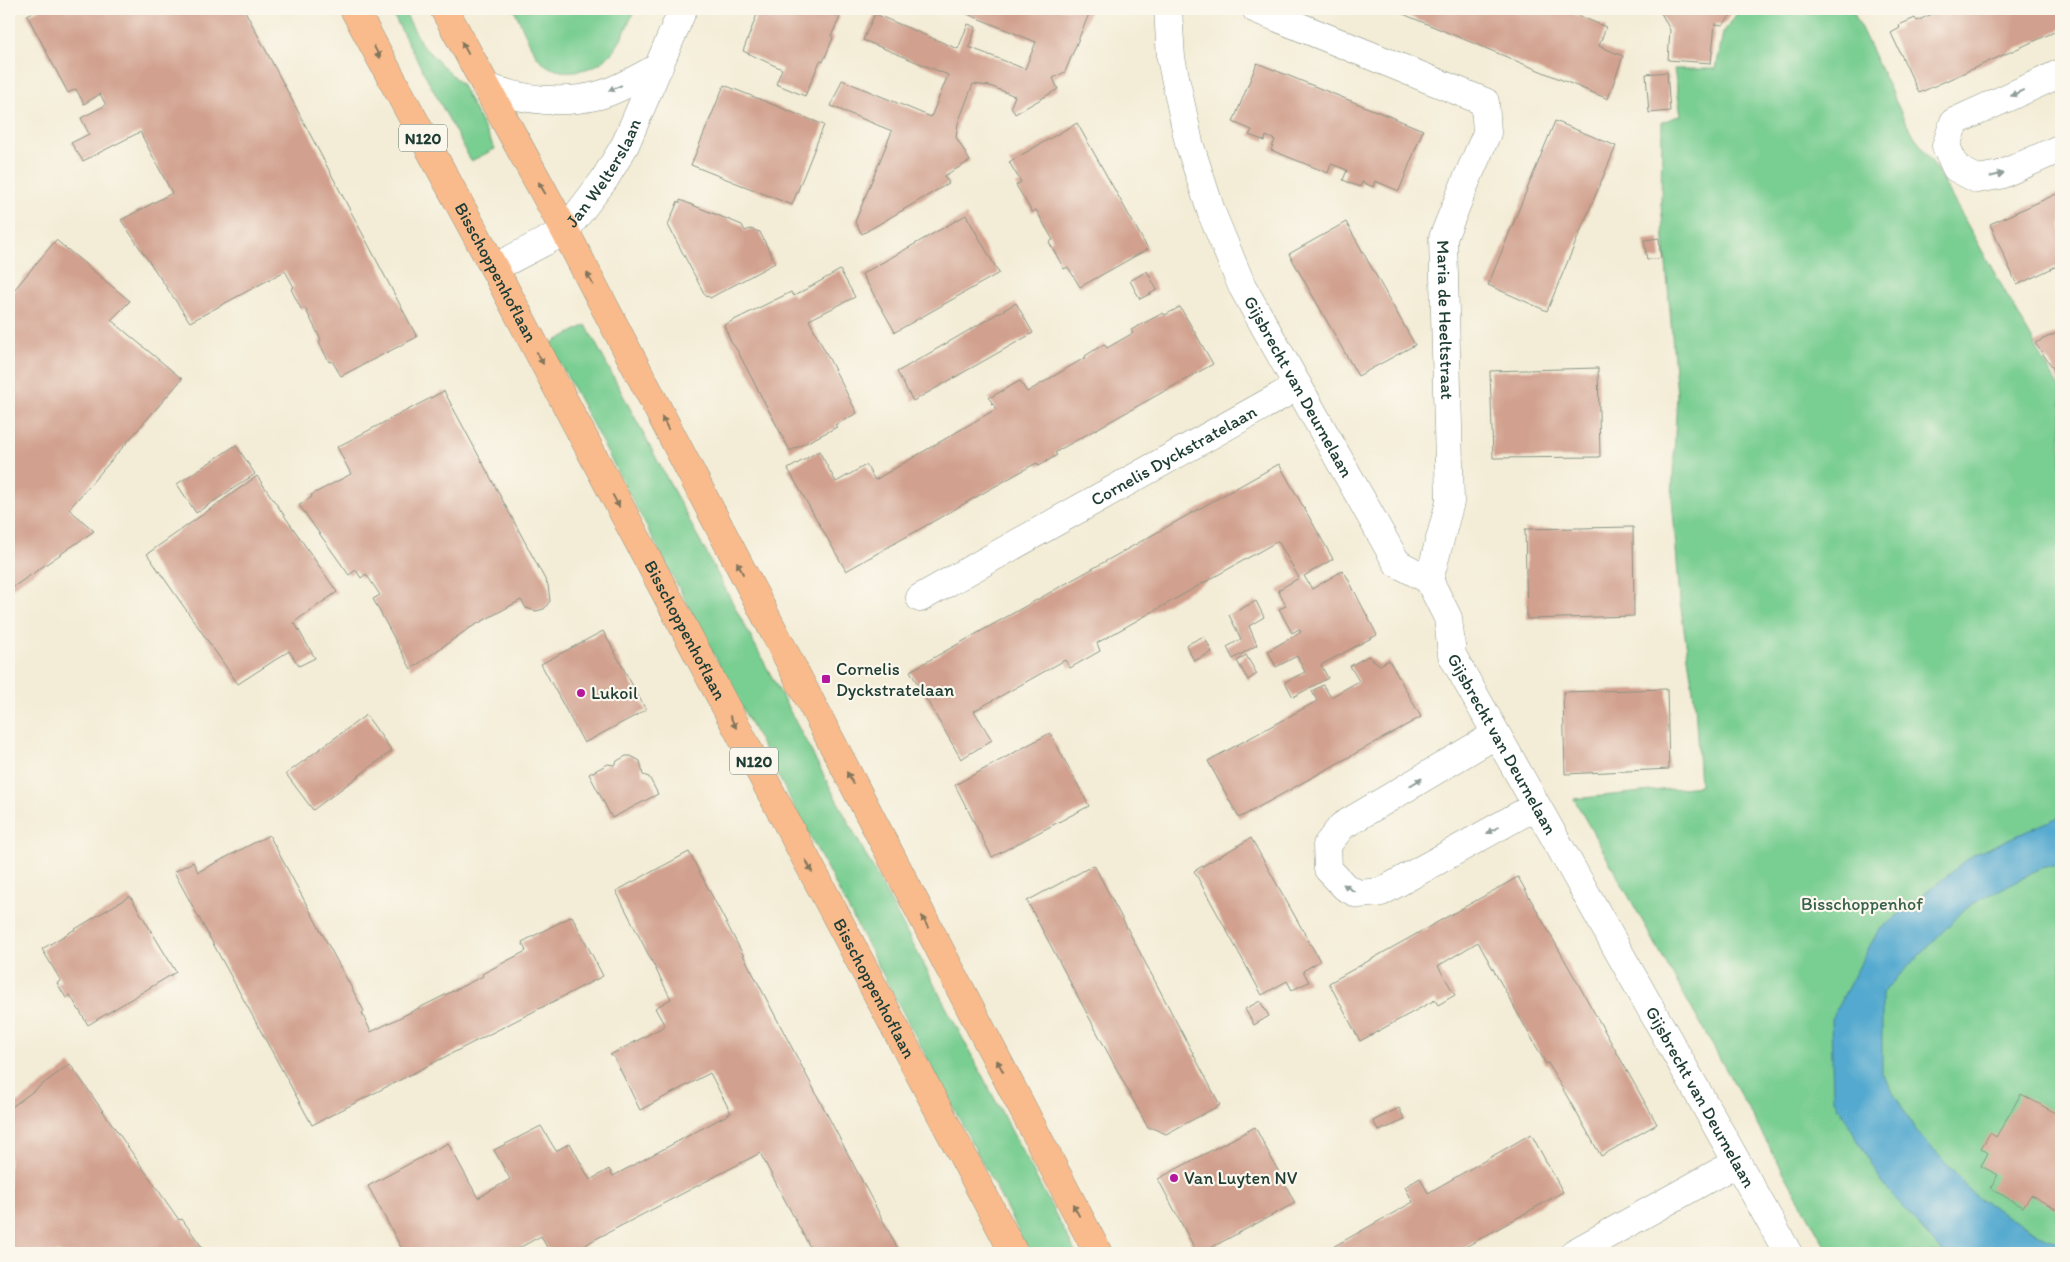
<svg xmlns="http://www.w3.org/2000/svg" width="2070" height="1262" font-family="Itim,sans-serif">
<style>
.green{fill:#79ce92;stroke:#4c8663}
.water{fill:#53a9cf;stroke:#397382}
.building{fill:#d1a08e}
.lines{fill:none;stroke-linecap:round;stroke-linejoin:round}
.minor-casing{stroke:#899485;stroke-width:29}
.primary-casing{stroke:#899485;stroke-width:29}
.minor{stroke:#fff;stroke-width:28}
.primary{stroke:#fabb8c;stroke-width:28}
.oneway{fill:#82765c}
.oneway2{fill:#8f9e9a}
.poi-dot{fill:#b5179e;stroke:#fbf7ec;stroke-width:2}
.labels{text-anchor:middle;stroke-width:4.5;stroke-linejoin:round;paint-order:stroke}
.shield{fill:#fbf7ec;stroke:#61756b;stroke-width:1}
.shield-label{font-size:16px;font-weight:bold;fill:#1f3d34}
.street-label{font-size:18px;fill:#1f3d34;stroke:#fbf7ec}
.poi-label{font-size:18px;fill:#1f3d34;stroke:#fbf7ec;text-anchor:start}
.park-label{font-size:18px;fill:#36614c;stroke:#fbf7ec}
</style>
<rect width="100%" height="100%" fill="#fbf7ec"/>
<filter id="ink" filterUnits="userSpaceOnUse"><feTurbulence type="fractalNoise" baseFrequency=".02" numOctaves="2"/><feDisplacementMap in="SourceGraphic" scale="10" xChannelSelector="R" yChannelSelector="G"/><feConvolveMatrix kernelMatrix="1 2 1 2 8 2 1 2 1" color-interpolation-filters="sRGB"/></filter>
<filter id="wash" filterUnits="userSpaceOnUse"><feTurbulence type="fractalNoise" baseFrequency=".0096" numOctaves="4" result="noise"/><feDisplacementMap in="SourceGraphic" scale="20" xChannelSelector="R" yChannelSelector="G"/><feGaussianBlur stdDeviation="1.12" result="paint"/><feColorMatrix in="noise" values="0 0 0 0 0 0 0 0 0 0 0 0 0 0 0 0 0 1.4 0 .05"/><feComposite in="paint" operator="in"/></filter>
<g filter="url(#wash)">
<rect width="100%" height="100%" fill="#f3ecd6"/>
<g class="green">
<polygon points="390,9 403,9 422,45 461,84 495,149 471,161"/>
<path d="M 514,9 L 635,9 C 621,40 613,67 575,71 C 562,73 550,70 540,60 C 532,52 520,21 514,9 Z"/>
<polygon points="1740,9 1852,9 1906,123 1935,167 2061,391 2061,1253 1829,1253 1574,799 1700,786 1695,705 1680,601 1672,497 1677,395 1661,204 1662,122 1681,115 1674,69 1716,69 1723,33"/>
<polygon points="586,325 1076,1253 1030,1253 550,344"/>
</g>
<polygon class="water" points="2061,816 2061,863 2041,868 1967,907 1882,993 1882,1073 1915,1129 1977,1198 2048,1239 2061,1242 2061,1253 1943,1253 1883,1184 1833,1097 1831,1019 1878,931 1973,855"/>
<g id="blocks">
<g class="building">
<polygon points="40,9 244,9 417,337 341,376 332,361 329,362 319,342 321,340 305,308 301,309 291,289 294,287 285,271 190,322 121,220 172,193 140,132 83,161 71,143 89,134 81,118 106,105 100,94 84,104 76,89 68,93 27,15"/>
<polygon points="759,9 820,9 840,17 831,36 833,38 823,62 820,61 805,96 776,84 782,69 743,51"/>
<polygon points="955,9 1091,9 1065,72 1053,78 1058,89 1015,114 1011,106 1015,96 990,86 973,84 958,123 956,137 970,161 944,176 949,183 862,234 855,222 892,131 831,106 842,80 931,117 948,75 863,40 875,14 958,49 968,24 976,27 969,47 1025,69 1036,42"/>
<polygon points="1391,9 1562,9 1606,27 1599,46 1623,56 1608,99"/>
<polygon points="1659,9 1730,9 1732,13 1723,25 1715,24 1711,63 1668,60 1670,30"/>
<polygon points="1937,9 2061,9 2061,29 1919,93 1891,33 1900,28 1899,25 1915,18 1917,21 1934,13 1933,10"/>
<polygon points="1257,63 1423,130 1399,191 1375,181 1373,187 1362,182 1360,187 1343,180 1347,170 1331,164 1328,173 1271,150 1275,140 1266,136 1265,141 1249,135 1252,130 1233,122"/>
<polygon points="1667,72 1670,111 1649,113 1646,74"/>
<polygon points="724,85 824,125 792,205 691,165"/>
<polygon points="1555,121 1616,146 1547,311 1488,285"/>
<polygon points="1077,123 1148,249 1080,287 1068,267 1064,269 1049,242 1053,240 1036,210 1032,212 1016,185 1021,182 1009,162"/>
<polygon points="2061,192 2061,264 2017,285 1990,224"/>
<polygon points="680,200 742,225 745,231 750,229 760,232 775,263 710,298 708,296 706,297 668,225 678,201 680,203"/>
<polygon points="966,215 999,273 895,332 862,274"/>
<polygon points="1346,222 1415,345 1358,376 1289,254"/>
<polygon points="1659,238 1661,258 1647,260 1644,240"/>
<polygon points="56,240 130,301 111,320 182,379 69,509 94,531 9,590 9,296"/>
<polygon points="840,270 855,297 809,320 857,413 835,425 837,427 790,451 737,350 731,342 724,325 791,292 794,296"/>
<polygon points="1147,271 1157,290 1140,299 1130,281"/>
<polygon points="1016,303 1033,333 913,401 897,372"/>
<polygon points="1180,307 1213,364 1059,450 1055,453 1057,455 1039,466 1037,463 1029,467 846,571 788,469 819,451 836,482 866,465 875,480 996,409 989,398 1020,381 1027,392 1086,357 1085,356 1104,344 1107,348 1133,333 1131,330 1163,313 1165,315"/>
<polygon points="2061,331 2061,389 2053,368 2035,343"/>
<polygon points="1598,368 1600,457 1493,458 1490,371"/>
<polygon points="444,391 548,585 550,601 544,609 536,611 526,608 521,600 468,629 411,669 373,599 380,595 366,574 361,578 356,570 349,575 299,505 312,497 311,495 351,474 337,447"/>
<polygon points="236,445 255,474 196,513 177,484"/>
<polygon points="1279,464 1333,559 1304,576 1312,589 1342,571 1346,575 1377,635 1321,665 1328,678 1293,697 1285,682 1305,672 1297,656 1276,667 1268,651 1301,632 1299,629 1292,633 1279,609 1286,606 1278,590 1299,578 1278,541 1097,643 1100,651 1070,668 1065,660 974,711 992,740 961,759 910,671"/>
<polygon points="257,476 337,592 294,622 315,658 299,666 289,651 238,684 147,554"/>
<polygon points="1633,527 1634,616 1527,619 1525,529"/>
<polygon points="1256,601 1264,617 1249,626 1257,645 1233,659 1227,647 1241,639 1229,615"/>
<polygon points="603,631 646,710 584,743 541,664"/>
<polygon points="1204,636 1212,652 1194,661 1186,645"/>
<polygon points="1246,655 1257,674 1248,680 1237,661"/>
<polygon points="1368,656 1380,665 1389,660 1421,717 1239,818 1208,761 1317,701 1312,691 1323,685 1331,697 1359,681 1350,666"/>
<polygon points="1667,689 1669,769 1565,774 1563,692"/>
<polygon points="366,715 392,751 313,810 286,774"/>
<polygon points="1050,733 1089,806 992,857 955,785"/>
<polygon points="626,756 631,756 640,761 643,775 649,777 658,794 612,818 589,774 608,764 614,765 617,761"/>
<polygon points="269,835 364,1011 362,1013 371,1032 483,976 482,974 526,951 522,942 572,916 603,976 312,1125 174,872 193,862 198,872"/>
<polygon points="1251,838 1320,961 1303,971 1309,982 1292,990 1287,981 1262,995 1194,871"/>
<polygon points="689,852 900,1253 813,1253 760,1153 590,1242 576,1253 550,1253 541,1236 510,1253 404,1253 368,1186 448,1143 478,1198 510,1179 494,1150 541,1126 556,1151 570,1143 590,1180 609,1169 613,1176 731,1113 710,1073 640,1110 614,1057 610,1055 665,1026 655,1008 671,999 616,891"/>
<polygon points="1094,865 1220,1105 1166,1134 1152,1128 1148,1128 1027,901"/>
<polygon points="1518,877 1657,1124 1601,1156 1548,1063 1546,1064 1478,942 1438,966 1455,995 1438,1005 1435,1000 1360,1041 1329,983"/>
<polygon points="130,896 176,972 88,1025 70,995 66,998 57,983 61,981 42,949"/>
<polygon points="1260,1001 1269,1016 1254,1025 1245,1009"/>
<polygon points="70,1064 179,1220 182,1219 206,1253 9,1253 9,1109"/>
<polygon points="2021,1094 2061,1116 2061,1140 2058,1146 2061,1149 2061,1212 2031,1195 2023,1207 1990,1188 1998,1175 1981,1166 1988,1153 1981,1148 1990,1133 1996,1137"/>
<polygon points="1399,1108 1405,1120 1379,1131 1373,1121"/>
<polygon points="1255,1127 1295,1203 1201,1253 1197,1253 1158,1179"/>
<polygon points="1531,1134 1563,1192 1455,1253 1322,1253 1413,1202 1405,1187 1420,1178 1428,1193"/>
<polygon points="1727,1249 1730,1253 1719,1253"/>
</g>
</g>
</g>
<g filter="url(#ink)">
<use href="#blocks" fill-opacity="0" stroke="#899485" stroke-width="1"/>
<g class="lines">
<defs>
<g id="minor">
<path id="s1" d="M 1168,9 L 1171,58 L 1189,143 L 1212,214 L 1242,286 L 1397,563 L 1429,580 L 1448,618 L 1452,655 L 1788,1253"/>
<path id="s2" d="M 1256,9 L 1485,102 L 1487,133 L 1466,181 L 1443,238 L 1450,502 L 1429,580"/>
<polyline points="2061,73 1954,122 1946,146 1956,168 1977,179 2000,175 2061,148"/>
<path d="M 486,87 C 522,100 561,105 600,95 C 620,89 640,77 659,67"/>
<path id="s3" d="M 494,268 L 565,231 L 604,180 L 625,145 L 683,9"/>
<path id="s4" d="M 920,598 L 1298,386"/>
<polyline points="1495,735 1342,826 1327,845 1328,869 1345,887 1358,894 1381,892 1536,806"/>
<polyline points="1574,1253 1736,1163"/>
</g>
<g id="primary">
<path id="s5" d="M 354,9 L 494,268 L 1014,1253"/>
<polyline points="444,9 565,231 1098,1253"/>
</g>
</defs>
<use href="#minor" class="minor-casing"/>
<use href="#primary" class="primary-casing"/>
<use href="#minor" class="minor"/>
<use href="#primary" class="primary"/>
</g>
<defs><path id="oneway-solid" d="M-6-.8H1V-3.2L6.5 0L1 3.2V.8H-6Z" transform="scale(1.25)"/></defs>
<g class="oneway">
<use href="#oneway-solid" transform="translate(465 48) rotate(-118)"/>
<use href="#oneway-solid" transform="translate(377 52) rotate(62)"/>
<use href="#oneway-solid" transform="translate(542 188) rotate(-119)"/>
<use href="#oneway-solid" transform="translate(590 279) rotate(-118)"/>
<use href="#oneway-solid" transform="translate(540 358) rotate(62)"/>
<use href="#oneway-solid" transform="translate(665 423) rotate(-117)"/>
<use href="#oneway-solid" transform="translate(616 501) rotate(62)"/>
<use href="#oneway-solid" transform="translate(740 568) rotate(-117)"/>
<use href="#oneway-solid" transform="translate(733 722) rotate(62)"/>
<use href="#oneway-solid" transform="translate(850 778) rotate(-118)"/>
<use href="#oneway-solid" transform="translate(809 866) rotate(62)"/>
<use href="#oneway-solid" transform="translate(925 922) rotate(-118)"/>
<use href="#oneway-solid" transform="translate(1000 1066) rotate(-118)"/>
<use href="#oneway-solid" transform="translate(1076 1210) rotate(-118)"/>
</g>
<g class="oneway2">
<use href="#oneway-solid" transform="translate(615 88) rotate(157)"/>
<use href="#oneway-solid" transform="translate(2017 93) rotate(155)"/>
<use href="#oneway-solid" transform="translate(1997 175) rotate(-14)"/>
<use href="#oneway-solid" transform="translate(1416 782) rotate(-31)"/>
<use href="#oneway-solid" transform="translate(1493 830) rotate(151)"/>
<use href="#oneway-solid" transform="translate(1349 888) rotate(-147)"/>
</g>
</g>
<g class="poi-dot">
<rect x="821" y="674" width="10" height="10" rx="2.5"/>
<circle cx="581" cy="693" r="5"/>
<circle cx="1174" cy="1178" r="5"/>
</g>
<g class="labels">
<g class="shield">
<rect x="399" y="124.5" width="48" height="27" rx="4"/>
<rect x="730" y="747.5" width="48" height="27" rx="4"/>
</g>
<g class="shield-label">
<text x="423" y="144">N120</text>
<text x="754" y="767">N120</text>
</g>
<g class="street-label">
<text dy="6" stroke="none"><textPath href="#s3" startOffset="150">Jan Welterslaan</textPath></text>
<text dy="6" stroke="none"><textPath href="#s5" startOffset="299">Bisschoppenhoflaan</textPath></text>
<text dy="6" stroke="none"><textPath href="#s2" startOffset="474">Maria de Heeltstraat</textPath></text>
<text dy="6" stroke="none"><textPath href="#s1" startOffset="404">Gijsbrecht van Deurnelaan</textPath></text>
<text dy="6" stroke="none"><textPath href="#s4" startOffset="291">Cornelis Dyckstratelaan</textPath></text>
<text dy="6" stroke="none"><textPath href="#s5" startOffset="704">Bisschoppenhoflaan</textPath></text>
<text dy="6" stroke="none"><textPath href="#s1" startOffset="824">Gijsbrecht van Deurnelaan</textPath></text>
<text dy="6" stroke="none"><textPath href="#s5" startOffset="1109">Bisschoppenhoflaan</textPath></text>
<text dy="6" stroke="none"><textPath href="#s1" startOffset="1229">Gijsbrecht van Deurnelaan</textPath></text>
</g>
<g class="poi-label">
<text x="836" y="675">Cornelis<tspan x="836" dy="21">Dyckstratelaan</tspan></text>
<text x="591" y="699">Lukoil</text>
<text x="1184" y="1184">Van Luyten NV</text>
</g>
<g class="park-label">
<text x="1862" y="910">Bisschoppenhof</text>
</g>
</g>
<rect width="2070" height="1262" fill="none" stroke="#fbf7ec" stroke-width="30"/>
</svg>
